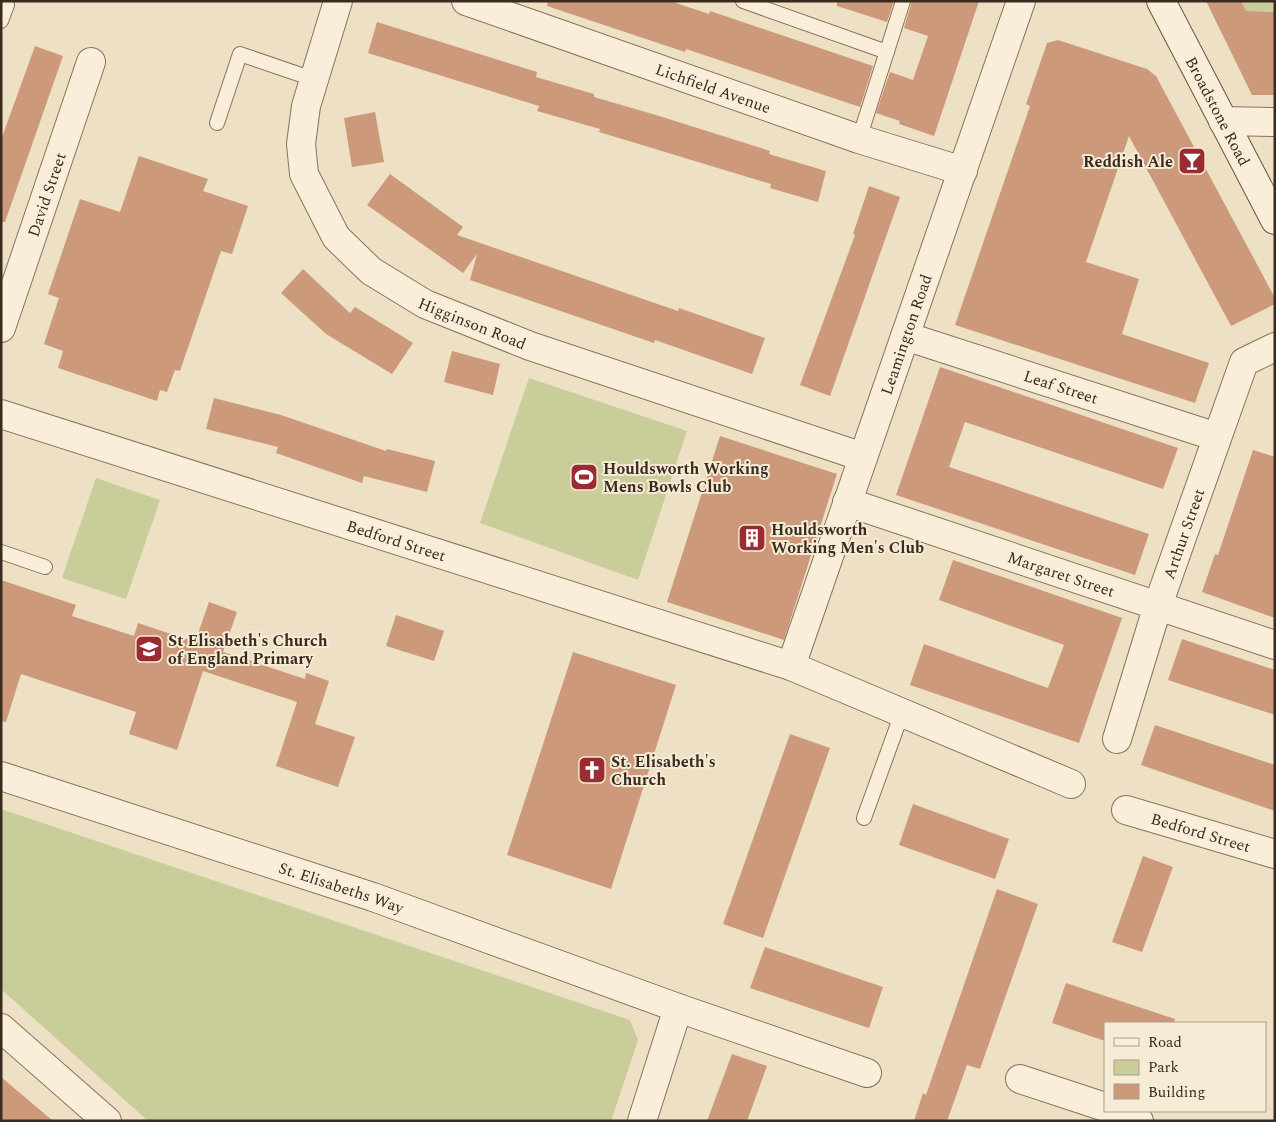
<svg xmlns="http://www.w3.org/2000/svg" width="1276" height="1122" font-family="Spectral,serif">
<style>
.green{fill:#c9cd99}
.building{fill:#cc997b}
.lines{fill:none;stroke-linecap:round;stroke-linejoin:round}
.service-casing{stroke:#8a725b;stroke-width:16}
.minor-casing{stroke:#8a725b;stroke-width:30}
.secondary-casing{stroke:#6b533e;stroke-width:30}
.service{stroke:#f9eed9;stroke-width:14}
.minor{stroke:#f9eed9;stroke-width:28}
.secondary{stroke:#f9eed9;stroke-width:28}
.labels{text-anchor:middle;stroke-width:4;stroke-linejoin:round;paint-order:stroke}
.street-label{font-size:16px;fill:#3a2b1f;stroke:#f6ebd5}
.poi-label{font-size:16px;font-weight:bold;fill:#3a2b1f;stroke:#f6ebd5;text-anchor:start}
</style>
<rect width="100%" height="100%" fill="#eee0c5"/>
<g class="green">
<polygon points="1241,1 1275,1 1275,12 1246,11"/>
<polygon points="529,378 687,431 638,580 480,523"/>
<polygon points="96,478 160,500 126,599 62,578"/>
<polygon points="1,809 630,1020 638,1040 611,1121 148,1121 1,989"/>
</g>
<g class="building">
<polygon points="548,1 670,1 709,14 710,11 873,66 860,107 686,49 685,52 547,6"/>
<polygon points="837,1 894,1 887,22 837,6"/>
<polygon points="912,1 979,1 934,136 899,124 900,121 876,113 890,72 913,80 928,36 904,28"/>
<polygon points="1206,1 1241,1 1246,11 1275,12 1275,95 1252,95"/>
<polygon points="377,22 537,72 536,77 594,94 594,97 656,115 770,151 769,154 826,171 818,202 770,188 771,184 599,132 600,129 537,111 539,106 368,53"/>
<polygon points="1058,40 1147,69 1156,76 1275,298 1275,304 1231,326 1129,136 1086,262 1139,279 1122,334 1209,363 1195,403 955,325 1030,106 1026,104 1047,43"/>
<polygon points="35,46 63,56 5,222 1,222 1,140"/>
<polygon points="375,112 384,162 352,167 344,118"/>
<polygon points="139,156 208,179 203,191 248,206 232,254 221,251 180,371 175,370 167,392 160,390 157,401 58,368 63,351 44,344 59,298 48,294 80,199 120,212"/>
<polygon points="390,174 463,227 457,235 678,311 679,308 765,338 752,374 655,340 654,343 470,280 477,254 463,273 367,205"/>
<polygon points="869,186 900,197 830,396 800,385 855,235 853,234"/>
<polygon points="303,269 350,313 355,307 413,343 392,374 326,334 281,293"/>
<polygon points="452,351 500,364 493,395 444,382"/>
<polygon points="940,367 1178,448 1163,489 965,422 949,467 1149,534 1135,575 896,495"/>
<polygon points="214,398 281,415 386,451 387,449 435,461 427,492 364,476 362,483 276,453 278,447 206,429"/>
<polygon points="720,436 837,474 784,640 667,602"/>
<polygon points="1253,450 1275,457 1275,618 1202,592 1215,554 1218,555"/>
<polygon points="953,560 1122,618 1079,743 910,685 924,644 1048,688 1064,645 939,600"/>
<polygon points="1,580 76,605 72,616 134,636 138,623 195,642 209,602 237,612 223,652 305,679 306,673 329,681 315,724 355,737 338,787 276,766 297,702 203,671 177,750 129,734 136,712 21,674 6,722 1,721"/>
<polygon points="396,615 444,631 434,661 386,646"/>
<polygon points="1182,639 1275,670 1275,715 1168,680"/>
<polygon points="573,652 676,685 611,889 507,855"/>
<polygon points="1155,725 1275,765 1275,811 1141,765"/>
<polygon points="790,734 830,748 763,938 723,924"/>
<polygon points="913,804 1009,839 995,879 899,845"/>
<polygon points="1143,856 1173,867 1142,952 1112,942"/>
<polygon points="997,889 1038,904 980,1069 967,1065 947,1121 914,1121 923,1093 926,1095"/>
<polygon points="765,947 883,987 869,1028 750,988"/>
<polygon points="1066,983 1175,1019 1174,1023 1105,1023 1105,1041 1052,1023"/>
<polygon points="732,1054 767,1066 747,1121 707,1121"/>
<polygon points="1,1077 53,1121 1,1121"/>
</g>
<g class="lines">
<defs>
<g id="service">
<polyline points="743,1 887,52"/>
<polyline points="1,21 7,5"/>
<polyline points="217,123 240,54 313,79"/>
<polyline points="859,139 903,1"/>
<polyline points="1,552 45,567"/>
<polyline points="864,818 902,713"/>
</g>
<g id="minor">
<path id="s1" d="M 338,1 L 306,106 L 301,144 L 304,174 L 336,237 L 371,271 L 425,304 L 530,346 L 863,457"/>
<path id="s2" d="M 466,1 L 859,139 L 963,171"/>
<polyline points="1223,121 1275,122"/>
<path id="s3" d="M 1,328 L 91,62"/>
<path id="s4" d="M 905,336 L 1217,437"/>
<path id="s5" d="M 1,414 L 791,666 L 1071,784"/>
<path id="s6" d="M 847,502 L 1275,645"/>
<path id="s7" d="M 791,666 L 1021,1"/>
<path id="s8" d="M 1117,739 L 1158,605 L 1244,362 L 1275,347"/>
<path id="s9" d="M 1,776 L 373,897 L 678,1008 L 867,1073"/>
<path id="s10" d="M 1126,810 L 1275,854"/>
<polyline points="1,1028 107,1121"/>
<polyline points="1020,1079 1105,1107"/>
<polyline points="1115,1111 1139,1121"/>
<polyline points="642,1121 678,1008"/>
</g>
<g id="secondary">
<path id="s11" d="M 1161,1 L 1275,220"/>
</g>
</defs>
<use href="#service" class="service-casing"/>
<use href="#minor" class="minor-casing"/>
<use href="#secondary" class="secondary-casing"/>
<use href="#service" class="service"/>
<use href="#minor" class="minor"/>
<use href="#secondary" class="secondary"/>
</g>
<defs>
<symbol id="bar-square" viewBox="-11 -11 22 22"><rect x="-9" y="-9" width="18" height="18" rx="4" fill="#992b31" stroke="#f6ebd5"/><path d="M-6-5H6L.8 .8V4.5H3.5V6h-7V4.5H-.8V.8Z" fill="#fff"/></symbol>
<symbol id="stadium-square" viewBox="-11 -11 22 22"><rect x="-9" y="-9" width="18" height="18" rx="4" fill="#992b31" stroke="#f6ebd5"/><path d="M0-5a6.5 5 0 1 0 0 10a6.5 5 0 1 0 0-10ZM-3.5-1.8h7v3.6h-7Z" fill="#fff"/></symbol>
<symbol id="building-square" viewBox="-11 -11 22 22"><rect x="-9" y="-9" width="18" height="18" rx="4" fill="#992b31" stroke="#f6ebd5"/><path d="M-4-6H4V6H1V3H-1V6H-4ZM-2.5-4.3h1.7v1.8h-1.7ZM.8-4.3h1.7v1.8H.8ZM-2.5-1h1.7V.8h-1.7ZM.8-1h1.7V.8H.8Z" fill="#fff"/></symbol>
<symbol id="school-square" viewBox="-11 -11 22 22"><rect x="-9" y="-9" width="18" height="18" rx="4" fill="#992b31" stroke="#f6ebd5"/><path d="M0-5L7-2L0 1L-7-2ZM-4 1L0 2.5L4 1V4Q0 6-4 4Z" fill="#fff"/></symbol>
<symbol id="church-square" viewBox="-11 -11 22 22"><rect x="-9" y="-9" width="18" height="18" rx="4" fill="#992b31" stroke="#f6ebd5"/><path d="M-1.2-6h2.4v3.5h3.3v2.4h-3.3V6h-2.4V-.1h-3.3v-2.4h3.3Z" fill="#fff"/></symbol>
</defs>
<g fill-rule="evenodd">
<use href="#bar-square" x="1176" y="145" width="32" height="32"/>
<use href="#stadium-square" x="568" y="461" width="32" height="32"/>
<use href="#building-square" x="736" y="522" width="32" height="32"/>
<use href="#school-square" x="133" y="633" width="32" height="32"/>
<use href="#church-square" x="576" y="754" width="32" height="32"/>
</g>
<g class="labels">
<g class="street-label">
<text dy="6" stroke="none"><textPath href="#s2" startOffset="262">Lichfield Avenue</textPath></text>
<text dy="6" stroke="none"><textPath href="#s11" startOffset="124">Broadstone Road</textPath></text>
<text dy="6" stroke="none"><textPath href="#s3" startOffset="141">David Street</textPath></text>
<text dy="6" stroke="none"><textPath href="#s1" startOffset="412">Higginson Road</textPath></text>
<text dy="6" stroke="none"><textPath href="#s7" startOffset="351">Leamington Road</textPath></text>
<text dy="6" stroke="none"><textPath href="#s4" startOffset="164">Leaf Street</textPath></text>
<text dy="6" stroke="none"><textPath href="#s8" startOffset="216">Arthur Street</textPath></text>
<text dy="6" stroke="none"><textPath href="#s5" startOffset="415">Bedford Street</textPath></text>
<text dy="6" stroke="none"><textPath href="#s6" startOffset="226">Margaret Street</textPath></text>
<text dy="6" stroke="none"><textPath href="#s10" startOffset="78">Bedford Street</textPath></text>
<text dy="6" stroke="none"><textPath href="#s9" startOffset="358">St. Elisabeths Way</textPath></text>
</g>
<g class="poi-label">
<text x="1173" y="167" text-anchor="end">Reddish Ale</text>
<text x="603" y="474">Houldsworth Working<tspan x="603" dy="18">Mens Bowls Club</tspan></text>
<text x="771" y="535">Houldsworth<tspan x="771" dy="18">Working Men's Club</tspan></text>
<text x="168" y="646">St Elisabeth's Church<tspan x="168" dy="18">of England Primary</tspan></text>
<text x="611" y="767">St. Elisabeth's<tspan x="611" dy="18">Church</tspan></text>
</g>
</g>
<rect width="1276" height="1122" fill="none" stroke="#3a2b1f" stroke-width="5"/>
<rect x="1104" y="1022" width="162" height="90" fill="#f6ebd5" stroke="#ab9e8c"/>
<rect x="1114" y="1038" width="25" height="8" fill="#f9eed9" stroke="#ab9e8c"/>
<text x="1148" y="1047" font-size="15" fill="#3a2b1f">Road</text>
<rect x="1114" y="1060" width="25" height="15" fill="#c9cd99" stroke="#ab9e8c"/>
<text x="1148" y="1072" font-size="15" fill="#3a2b1f">Park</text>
<rect x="1114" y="1084" width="25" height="15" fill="#cc997b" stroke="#ab9e8c"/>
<text x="1148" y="1097" font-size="15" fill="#3a2b1f">Building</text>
</svg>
